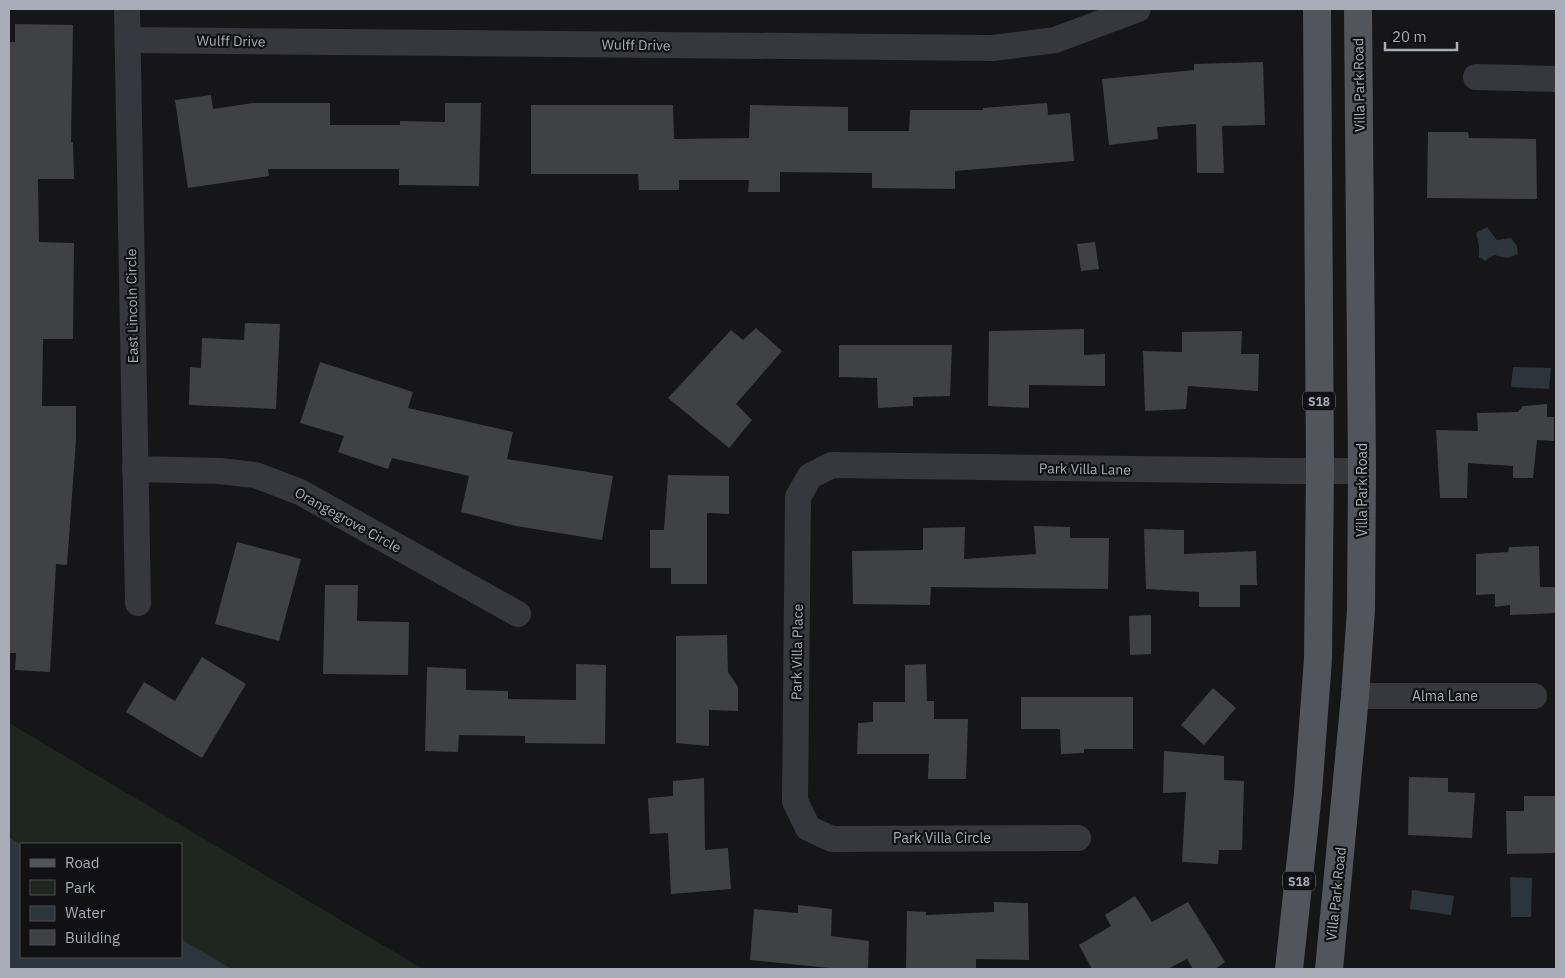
<svg xmlns="http://www.w3.org/2000/svg" width="1565" height="978" font-family="'IBM Plex Sans',sans-serif">
	<style>
		.green { fill: #1e261f }
		.water { fill: #2c353c }
		.building { fill: #404145 }
		.lines { fill: none; stroke-linecap: round; stroke-linejoin: round }
		.minor { stroke: #37383d; stroke-width: 26 }
		.primary { stroke: #53555c; stroke-width: 28 }
		.labels { text-anchor: middle; dominant-baseline: central; stroke-width: 4.5; stroke-linejoin: round; paint-order: stroke }
		.shield { fill: #111113; stroke: #7b7e86; stroke-width: 1 }
		.shield-label { font-size: 12px; font-weight: bold; fill: #a8adb8 }
		.street-label { font-size: 14px; fill: #a8adb8; stroke: #111113 }
	</style>
	<rect width="100%" height="100%" fill="#161618"/>
	<!-- green -->
	<path class="green" d="M 9,723 L 423,969 L 232,969 L 181,939 L 181,844 L 21,845 L 9,837 Z"/>
	<!-- water -->
	<g class="water">
		<path d="M 1487,227 L 1497,240 L 1511,238 L 1517,246 L 1518,254 L 1507,258 L 1494,255 L 1485,261 L 1479,257 L 1479,246 L 1476,233 Z"/>
		<path d="M 1513,367 L 1551,368 L 1549,389 L 1511,387 Z"/>
		<path d="M 9,837 L 21,845 L 21,957 L 181,957 L 181,939 L 232,969 L 9,969 Z"/>
		<path d="M 1510,877 L 1532,878 L 1531,917 L 1511,917 Z"/>
		<path d="M 1412,890 L 1454,896 L 1451,915 L 1410,909 Z"/>
	</g>
	<!-- building -->
	<g class="building">
		<path d="M 15,24 L 73,25 L 71,142 L 73,142 L 74,179 L 38,179 L 39,242 L 74,243 L 73,339 L 43,339 L 42,406 L 76,406 L 76,440 L 67,565 L 56,564 L 50,672 L 15,670 L 16,653 L 9,653 L 9,42 L 15,42 Z"/>
		<path d="M 1263,62 L 1265,125 L 1222,126 L 1224,173 L 1197,173 L 1196,124 L 1157,127 L 1158,139 L 1109,145 L 1102,79 L 1194,70 L 1194,64 Z"/>
		<path d="M 211,95 L 213,109 L 253,103 L 330,103 L 330,125 L 400,125 L 400,121 L 445,122 L 445,103 L 481,103 L 479,186 L 399,185 L 399,169 L 268,169 L 269,176 L 188,188 L 175,100 Z"/>
		<path d="M 1047,103 L 1048,115 L 1070,113 L 1074,161 L 955,171 L 955,189 L 872,188 L 872,173 L 780,172 L 780,192 L 748,192 L 749,180 L 679,180 L 679,190 L 639,190 L 638,174 L 531,174 L 531,105 L 673,105 L 674,139 L 749,138 L 750,105 L 848,107 L 848,131 L 909,131 L 910,110 L 983,110 L 983,108 Z"/>
		<path d="M 1428,132 L 1468,132 L 1469,138 L 1536,139 L 1537,199 L 1427,198 Z"/>
		<path d="M 1095,242 L 1099,269 L 1081,271 L 1077,244 Z"/>
		<path d="M 245,323 L 280,324 L 276,409 L 189,405 L 190,367 L 201,368 L 202,338 L 244,340 Z"/>
		<path d="M 756,328 L 782,351 L 736,404 L 752,420 L 729,448 L 668,398 L 731,330 L 743,340 Z"/>
		<path d="M 1084,329 L 1084,355 L 1105,354 L 1105,386 L 1029,385 L 1029,408 L 988,406 L 989,331 Z"/>
		<path d="M 1242,331 L 1241,354 L 1259,354 L 1258,391 L 1188,386 L 1186,409 L 1145,411 L 1143,351 L 1182,352 L 1182,332 Z"/>
		<path d="M 839,345 L 952,345 L 950,396 L 913,397 L 913,406 L 878,408 L 877,378 L 839,377 Z"/>
		<path d="M 320,362 L 413,392 L 408,408 L 513,432 L 507,459 L 613,476 L 602,540 L 516,526 L 461,512 L 469,476 L 392,458 L 388,469 L 338,452 L 344,436 L 300,423 Z"/>
		<path d="M 1547,404 L 1547,417 L 1554,417 L 1554,441 L 1537,440 L 1533,478 L 1513,478 L 1513,466 L 1468,463 L 1467,498 L 1440,498 L 1436,430 L 1478,431 L 1477,413 L 1518,412 L 1523,406 Z"/>
		<path d="M 668,475 L 729,476 L 729,514 L 707,513 L 707,584 L 671,584 L 671,568 L 650,568 L 650,530 L 664,530 Z"/>
		<path d="M 1034,526 L 1070,527 L 1070,538 L 1109,538 L 1108,589 L 931,587 L 930,605 L 853,604 L 852,551 L 923,550 L 923,528 L 965,527 L 964,559 L 1036,554 Z"/>
		<path d="M 1144,529 L 1184,530 L 1184,554 L 1256,551 L 1257,585 L 1240,585 L 1240,607 L 1199,607 L 1199,592 L 1146,589 Z"/>
		<path d="M 237,542 L 301,559 L 279,641 L 215,624 Z"/>
		<path d="M 1539,546 L 1540,587 L 1556,587 L 1556,613 L 1510,615 L 1510,605 L 1495,607 L 1495,594 L 1476,595 L 1476,554 L 1508,552 L 1509,547 Z"/>
		<path d="M 325,585 L 358,585 L 357,621 L 409,622 L 408,675 L 323,674 Z"/>
		<path d="M 1151,615 L 1151,654 L 1130,655 L 1129,616 Z"/>
		<path d="M 727,635 L 728,672 L 738,687 L 738,711 L 709,710 L 709,746 L 676,743 L 676,636 Z"/>
		<path d="M 202,657 L 246,684 L 202,758 L 126,712 L 144,682 L 175,701 Z"/>
		<path d="M 576,664 L 606,665 L 605,744 L 525,743 L 525,736 L 459,735 L 458,752 L 425,751 L 427,667 L 466,669 L 466,690 L 508,691 L 508,699 L 576,700 Z"/>
		<path d="M 926,664 L 927,701 L 934,701 L 934,719 L 968,719 L 966,779 L 928,779 L 929,754 L 857,754 L 858,723 L 873,722 L 873,702 L 905,702 L 905,665 Z"/>
		<path d="M 1213,688 L 1236,708 L 1204,745 L 1181,725 Z"/>
		<path d="M 1021,697 L 1133,697 L 1133,749 L 1084,749 L 1084,753 L 1061,754 L 1060,729 L 1021,729 Z"/>
		<path d="M 1164,751 L 1224,756 L 1224,780 L 1244,781 L 1242,850 L 1219,850 L 1218,864 L 1182,862 L 1186,792 L 1163,793 Z"/>
		<path d="M 1409,777 L 1448,778 L 1448,792 L 1475,793 L 1472,838 L 1408,835 Z"/>
		<path d="M 704,778 L 705,850 L 728,848 L 731,889 L 671,894 L 668,833 L 650,834 L 648,798 L 673,796 L 673,781 Z"/>
		<path d="M 1524,796 L 1556,796 L 1556,853 L 1507,854 L 1506,811 L 1524,811 Z"/>
		<path d="M 1135,896 L 1152,922 L 1188,902 L 1225,962 L 1215,969 L 1193,969 L 1187,959 L 1168,969 L 1092,969 L 1079,945 L 1111,926 L 1105,915 Z"/>
		<path d="M 994,902 L 1028,903 L 1029,960 L 976,959 L 976,969 L 906,968 L 907,911 L 926,912 L 926,915 L 994,912 Z"/>
		<path d="M 798,905 L 832,909 L 831,936 L 869,941 L 868,969 L 840,969 L 750,960 L 754,909 L 798,913 Z"/>
	</g>
	<g class="lines">
		<!-- minor -->
		<g class="minor">
			<path d="M 127,9 L 138,603"/>
			<path d="M 128,40 L 993,48 L 1055,40 L 1138,9"/>
			<path d="M 1476,77 L 1556,79"/>
			<path d="M 135,469 L 220,471 L 255,475 L 300,492 L 518,614"/>
			<path d="M 1355,696 L 1534,696"/>
			<path d="M 1078,838 L 832,839 L 808,828 L 795,801 L 798,497 L 810,476 L 832,465 L 1287,471 L 1362,471"/>
		</g>
		<!-- primary -->
		<g class="primary">
			<path d="M 1289,969 L 1308,793 L 1318,659 L 1320,470 L 1317,9"/>
			<path d="M 1329,969 L 1355,696 L 1361,610 L 1362,471 L 1358,9"/>
		</g>
	</g>
	<g class="labels">
		<!-- shield labels -->
		<g class="shield">
			<rect x="1303" y="391.5" width="32" height="19" rx="4"/>
			<rect x="1283" y="871.5" width="32" height="19" rx="4"/>
		</g>
		<g class="shield-label">
			<text x="1319" y="401">S18</text>
			<text x="1299" y="881">S18</text>
		</g>
		<!-- street labels -->
		<g class="street-label">
			<text transform="translate(231 41) rotate(1)">Wulff Drive</text>
			<text transform="translate(636 45) rotate(1)">Wulff Drive</text>
			<text transform="translate(1359 85) rotate(-91)">Villa Park Road</text>
			<text transform="translate(132 306) rotate(-91)">East Lincoln Circle</text>
			<text transform="translate(1085 469) rotate(1)">Park Villa Lane</text>
			<text transform="translate(1362 490) rotate(-90)">Villa Park Road</text>
			<text transform="translate(348 520) rotate(29)">Orangegrove Circle</text>
			<text transform="translate(797 652) rotate(-89)">Park Villa Place</text>
			<text x="1445" y="696">Alma Lane</text>
			<text x="942" y="838">Park Villa Circle</text>
			<text transform="translate(1336 894) rotate(-84)">Villa Park Road</text>
		</g>
	</g>
	<!-- border -->
	<rect width="1565" height="978" fill="none" stroke="#a8adb8" stroke-width="20"/>
	<!-- legend -->
	<rect x="20" y="843" width="162" height="115" fill="#111113" stroke="#4d4f55"/>
	<rect x="30" y="859" width="25" height="8" fill="#53555c" stroke="#4d4f55"/>
	<text x="65" y="868" font-size="15" fill="#a8adb8">Road</text>
	<rect x="30" y="880" width="25" height="15" fill="#1e261f" stroke="#4d4f55"/>
	<text x="65" y="893" font-size="15" fill="#a8adb8">Park</text>
	<rect x="30" y="906" width="25" height="15" fill="#2c353c" stroke="#4d4f55"/>
	<text x="65" y="918" font-size="15" fill="#a8adb8">Water</text>
	<rect x="30" y="930" width="25" height="15" fill="#404145" stroke="#4d4f55"/>
	<text x="65" y="943" font-size="15" fill="#a8adb8">Building</text>
	<!-- scale -->
	<path d="M1385 42v8h72v-8" fill="none" stroke="#a8adb8" stroke-width="2.5"/>
	<text x="1392" y="42" font-size="15" fill="#a8adb8" stroke="#111113" stroke-width="4" paint-order="stroke">20 m</text>
</svg>
